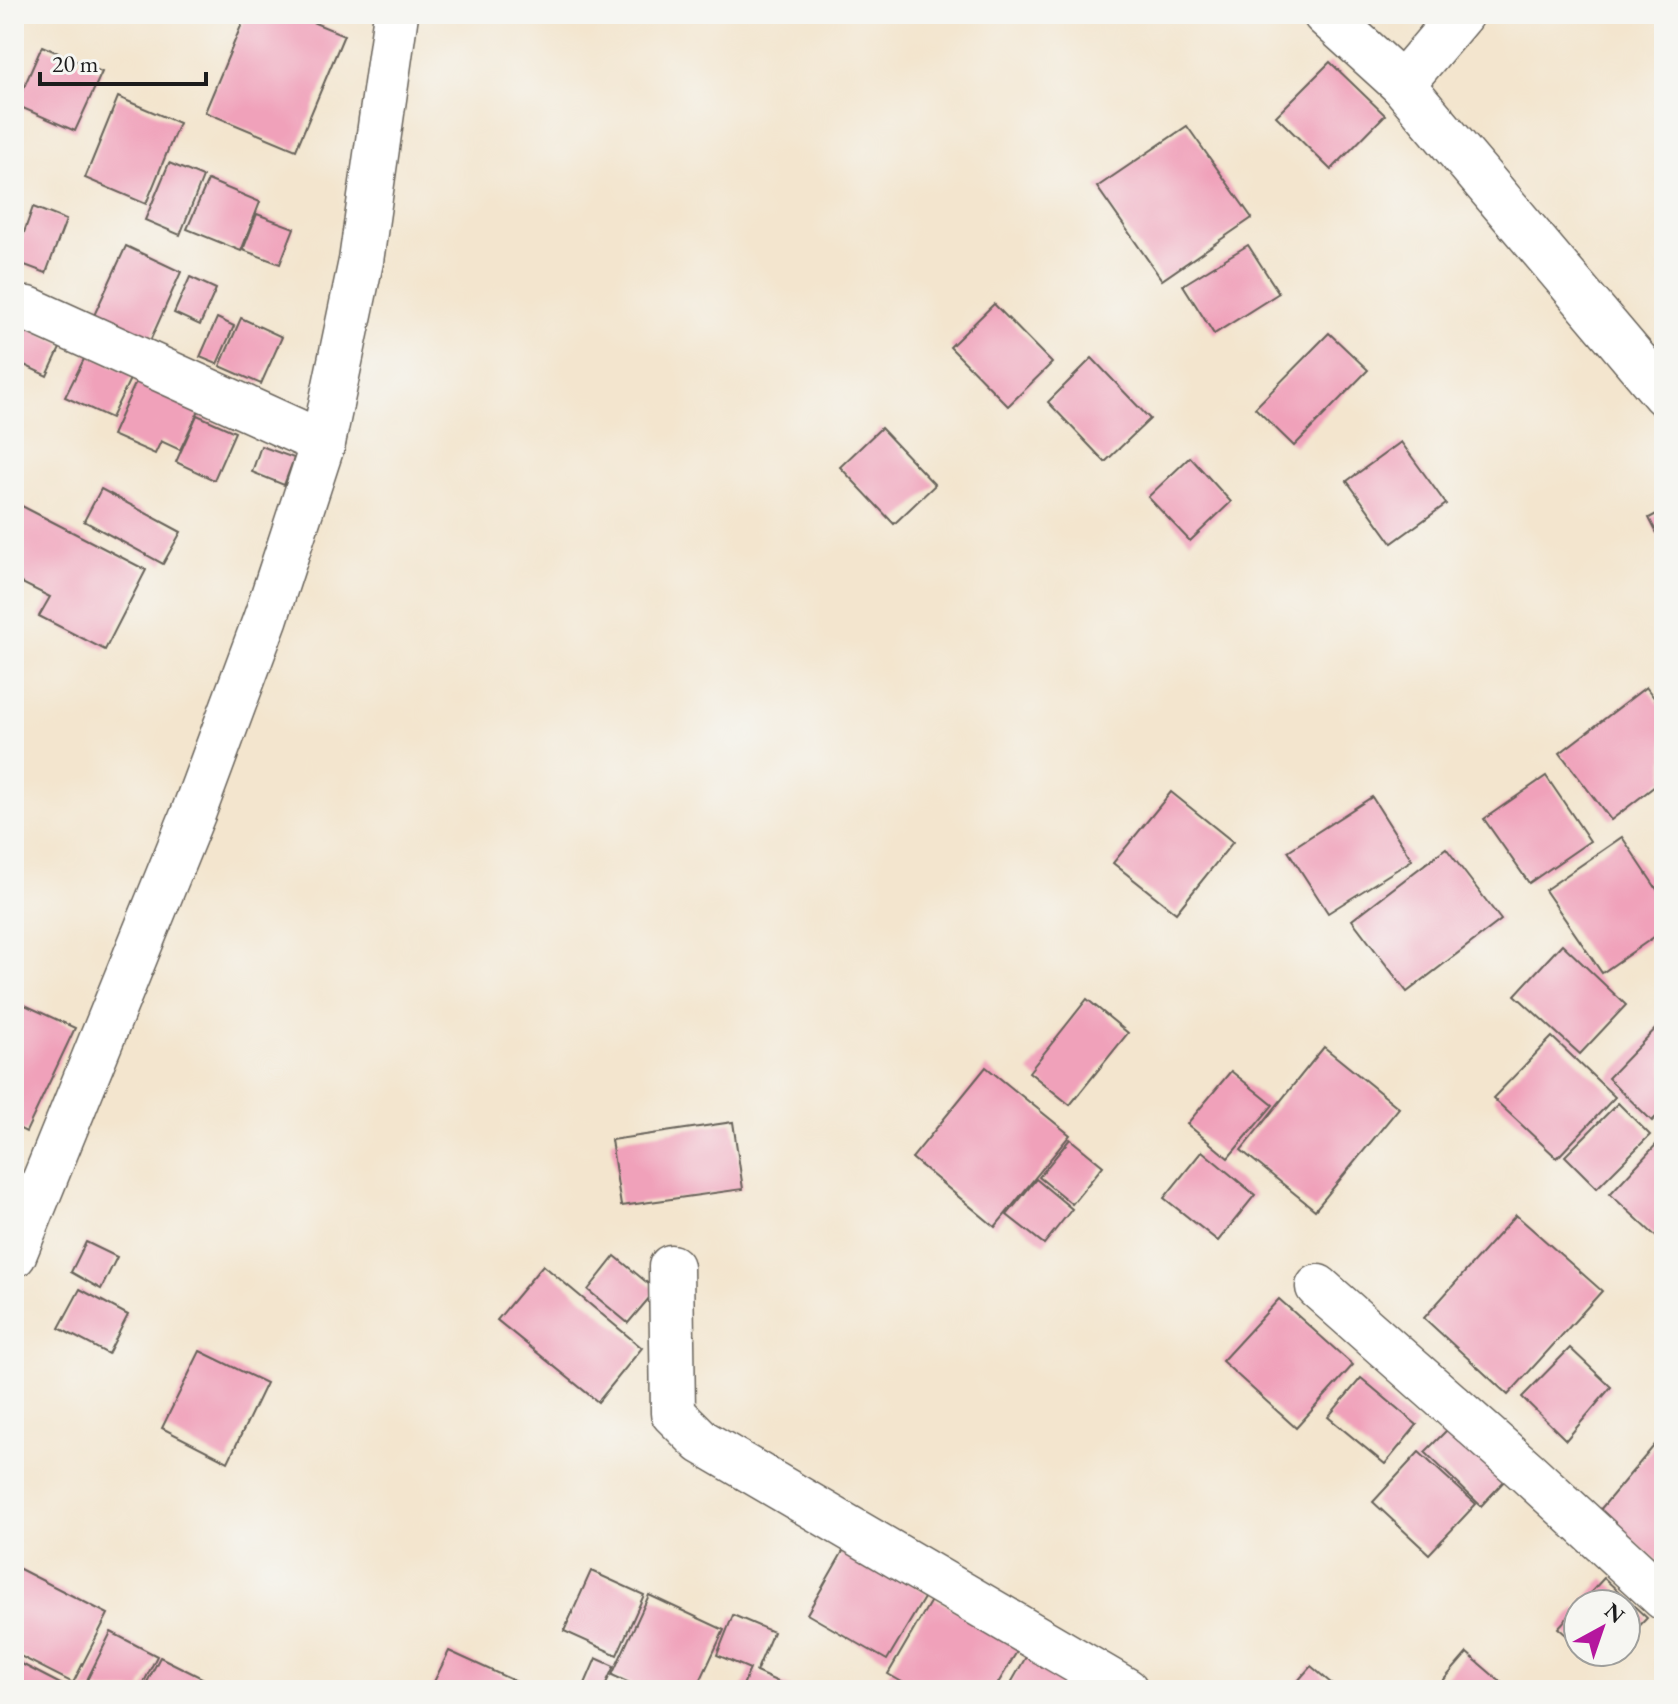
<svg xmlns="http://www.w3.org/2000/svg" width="1678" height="1704" font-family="'EB Garamond',serif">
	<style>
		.building { fill: #f0a1ba }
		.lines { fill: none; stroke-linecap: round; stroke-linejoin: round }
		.street-casing { stroke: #67625a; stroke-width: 47 }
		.street { stroke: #fff; stroke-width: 44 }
	</style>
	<rect width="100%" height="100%" fill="#f6f6f2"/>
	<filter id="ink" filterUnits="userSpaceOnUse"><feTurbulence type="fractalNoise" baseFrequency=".0125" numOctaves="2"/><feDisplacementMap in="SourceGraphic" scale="16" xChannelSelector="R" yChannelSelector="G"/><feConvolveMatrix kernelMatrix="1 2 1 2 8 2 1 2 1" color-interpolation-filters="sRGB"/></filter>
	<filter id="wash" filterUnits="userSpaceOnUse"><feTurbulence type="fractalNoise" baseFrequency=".006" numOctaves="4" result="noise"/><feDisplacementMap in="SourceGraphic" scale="32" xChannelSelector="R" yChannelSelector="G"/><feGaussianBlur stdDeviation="1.8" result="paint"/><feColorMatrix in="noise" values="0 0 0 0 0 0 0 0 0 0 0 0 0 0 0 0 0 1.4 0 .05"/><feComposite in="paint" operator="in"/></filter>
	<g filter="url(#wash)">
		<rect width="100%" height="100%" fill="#f3e5ce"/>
		<g id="blocks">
			<!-- building -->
			<g class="building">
				<path d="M 246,14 L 293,14 L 344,35 L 296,150 L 205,112 Z"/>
				<path d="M 42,46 L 102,72 L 75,131 L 16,105 Z"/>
				<path d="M 1330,62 L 1385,115 L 1331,170 L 1276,116 Z"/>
				<path d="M 118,97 L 179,123 L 146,204 L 85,178 Z"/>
				<path d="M 1187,126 L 1252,218 L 1162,280 L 1097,187 Z"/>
				<path d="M 169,163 L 203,177 L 180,235 L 145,220 Z"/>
				<path d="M 208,180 L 260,202 L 241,251 L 187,229 Z"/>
				<path d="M 33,207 L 66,220 L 46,273 L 14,261 Z"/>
				<path d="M 257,214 L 294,228 L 280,264 L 243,250 Z"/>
				<path d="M 1248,245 L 1279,293 L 1214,334 L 1183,285 Z"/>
				<path d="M 126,246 L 181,272 L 146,350 L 90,324 Z"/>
				<path d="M 190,277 L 216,289 L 200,325 L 174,313 Z"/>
				<path d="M 994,304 L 1052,363 L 1008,406 L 950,347 Z"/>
				<path d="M 217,318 L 234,326 L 217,364 L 200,357 Z"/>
				<path d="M 241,318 L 282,337 L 261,384 L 220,366 Z"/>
				<path d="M 14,320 L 62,344 L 47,376 L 14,360 Z"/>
				<path d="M 1329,333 L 1368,370 L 1294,446 L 1255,408 Z"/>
				<path d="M 87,353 L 132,375 L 111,418 L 65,397 Z"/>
				<path d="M 1092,358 L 1150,419 L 1105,462 L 1048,402 Z"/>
				<path d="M 138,377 L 201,406 L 180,450 L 161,441 L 155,454 L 112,435 Z"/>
				<path d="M 197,415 L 235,432 L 214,480 L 176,462 Z"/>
				<path d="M 881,428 L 935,485 L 894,524 L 840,467 Z"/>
				<path d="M 1401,442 L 1446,504 L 1392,543 L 1347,481 Z"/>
				<path d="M 261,446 L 294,458 L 284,485 L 252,472 Z"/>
				<path d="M 1190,457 L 1231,502 L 1190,541 L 1148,497 Z"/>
				<path d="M 101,489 L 181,532 L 163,564 L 84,521 Z"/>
				<path d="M 18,504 L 146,570 L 105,650 L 39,616 L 50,597 L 14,579 L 14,512 Z"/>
				<path d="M 1664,510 L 1664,547 L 1649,518 Z"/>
				<path d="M 1646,687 L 1664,711 L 1664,779 L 1611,820 L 1560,753 Z"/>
				<path d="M 1546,776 L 1590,841 L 1529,883 L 1484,819 Z"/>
				<path d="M 1171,792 L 1233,842 L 1176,913 L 1113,863 Z"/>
				<path d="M 1372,797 L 1412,860 L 1328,913 L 1288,851 Z"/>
				<path d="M 1622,837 L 1664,900 L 1664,930 L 1602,973 L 1545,890 Z"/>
				<path d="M 1446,848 L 1501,920 L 1407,992 L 1352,920 Z"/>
				<path d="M 1562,944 L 1626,1005 L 1580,1054 L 1515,995 Z"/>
				<path d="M 1087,999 L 1128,1033 L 1070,1105 L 1029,1072 Z"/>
				<path d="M 14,1000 L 75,1028 L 26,1132 L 14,1126 Z"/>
				<path d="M 1664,1020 L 1664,1109 L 1652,1121 L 1608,1078 Z"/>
				<path d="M 1552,1037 L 1615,1097 L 1557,1158 L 1493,1098 Z"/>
				<path d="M 1324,1047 L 1399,1108 L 1315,1210 L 1241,1150 Z"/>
				<path d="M 986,1067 L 1070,1135 L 995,1227 L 912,1158 Z"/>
				<path d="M 1231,1071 L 1273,1105 L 1228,1158 L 1187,1124 Z"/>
				<path d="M 1618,1103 L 1650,1135 L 1597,1188 L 1565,1156 Z"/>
				<path d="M 733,1122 L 743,1189 L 621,1206 L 611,1140 Z"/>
				<path d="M 1664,1136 L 1664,1244 L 1610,1194 Z"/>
				<path d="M 1070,1139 L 1103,1166 L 1072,1204 L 1039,1177 Z"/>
				<path d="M 1202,1151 L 1255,1195 L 1218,1241 L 1164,1198 Z"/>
				<path d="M 1036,1179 L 1072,1209 L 1044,1244 L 1007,1215 Z"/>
				<path d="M 1516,1215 L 1602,1291 L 1508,1395 L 1424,1318 Z"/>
				<path d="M 86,1242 L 117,1257 L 101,1289 L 71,1272 Z"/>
				<path d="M 615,1256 L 656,1290 L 628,1323 L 588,1290 Z"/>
				<path d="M 543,1265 L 642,1348 L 598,1402 L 497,1320 Z"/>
				<path d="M 80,1289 L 128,1315 L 108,1354 L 59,1328 Z"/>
				<path d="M 1279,1299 L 1353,1365 L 1296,1428 L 1222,1361 Z"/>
				<path d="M 1570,1348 L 1611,1387 L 1566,1440 L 1522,1397 Z"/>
				<path d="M 200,1351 L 266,1383 L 228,1462 L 162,1428 Z"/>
				<path d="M 1361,1378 L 1417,1425 L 1385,1464 L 1328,1417 Z"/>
				<path d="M 1451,1426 L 1507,1478 L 1481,1506 L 1425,1452 Z"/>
				<path d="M 1664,1434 L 1664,1567 L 1599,1511 Z"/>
				<path d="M 1419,1452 L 1476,1504 L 1429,1554 L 1373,1502 Z"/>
				<path d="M 846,1546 L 927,1593 L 887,1660 L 807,1614 Z"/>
				<path d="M 14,1566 L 108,1614 L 73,1683 L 14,1653 Z"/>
				<path d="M 591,1571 L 644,1595 L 617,1655 L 564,1631 Z"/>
				<path d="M 1604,1578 L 1647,1618 L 1626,1640 L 1626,1604 L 1580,1604 Z"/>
				<path d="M 649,1595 L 724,1630 L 696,1690 L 645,1690 L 612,1675 Z"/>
				<path d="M 933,1597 L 1019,1648 L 994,1690 L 916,1690 L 888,1674 Z"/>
				<path d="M 1578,1606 L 1578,1645 L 1558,1628 Z"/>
				<path d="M 733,1615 L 773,1632 L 756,1672 L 796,1690 L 741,1690 L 750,1669 L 717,1655 Z"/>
				<path d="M 111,1632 L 157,1656 L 140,1690 L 82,1690 Z"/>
				<path d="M 449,1651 L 534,1690 L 430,1690 Z"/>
				<path d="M 1585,1652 L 1615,1652 L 1602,1667 Z"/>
				<path d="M 1467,1653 L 1510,1690 L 1435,1690 Z"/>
				<path d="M 1027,1655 L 1087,1690 L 1007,1690 Z"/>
				<path d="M 160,1657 L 206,1680 L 201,1690 L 143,1690 Z"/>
				<path d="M 596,1658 L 614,1666 L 603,1690 L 593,1690 L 584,1686 Z"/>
				<path d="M 14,1660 L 72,1690 L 14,1690 Z"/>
				<path d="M 1311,1666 L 1339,1690 L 1290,1690 Z"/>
			</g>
		</g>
	</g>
	<g filter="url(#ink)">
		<use href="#blocks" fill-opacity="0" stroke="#67625a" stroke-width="2"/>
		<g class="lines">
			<defs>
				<g id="street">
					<path d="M 1325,14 L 1402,84 L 1664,394"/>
					<path d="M 1402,84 L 1461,14"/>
					<path d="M 28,309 L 323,443"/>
					<path d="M 14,1255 L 193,814 L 266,617 L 323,443 L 361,261 L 396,14"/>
					<path d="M 671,1267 L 673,1413 L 702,1442 L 1126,1690"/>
					<path d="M 1318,1287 L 1526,1471 L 1664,1598"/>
				</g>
			</defs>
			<!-- street casing -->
			<use href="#street" class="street-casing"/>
			<!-- street -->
			<use href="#street" class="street"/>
		</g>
	</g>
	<!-- margin -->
	<rect width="1678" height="1704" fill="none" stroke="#f6f6f2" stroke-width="48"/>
	<!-- north arrow -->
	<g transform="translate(1602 1628) rotate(40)"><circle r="38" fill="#f6f6f2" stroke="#9f9f9c" stroke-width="2"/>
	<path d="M0-6L14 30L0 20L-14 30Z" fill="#b5179e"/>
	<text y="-12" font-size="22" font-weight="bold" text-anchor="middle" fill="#1c1c1c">N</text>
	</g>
	<!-- scale -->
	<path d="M40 72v12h166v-12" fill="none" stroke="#1c1c1c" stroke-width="4"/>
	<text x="52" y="72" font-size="24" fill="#1c1c1c" stroke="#f6f6f2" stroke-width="6" paint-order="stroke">20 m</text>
</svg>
